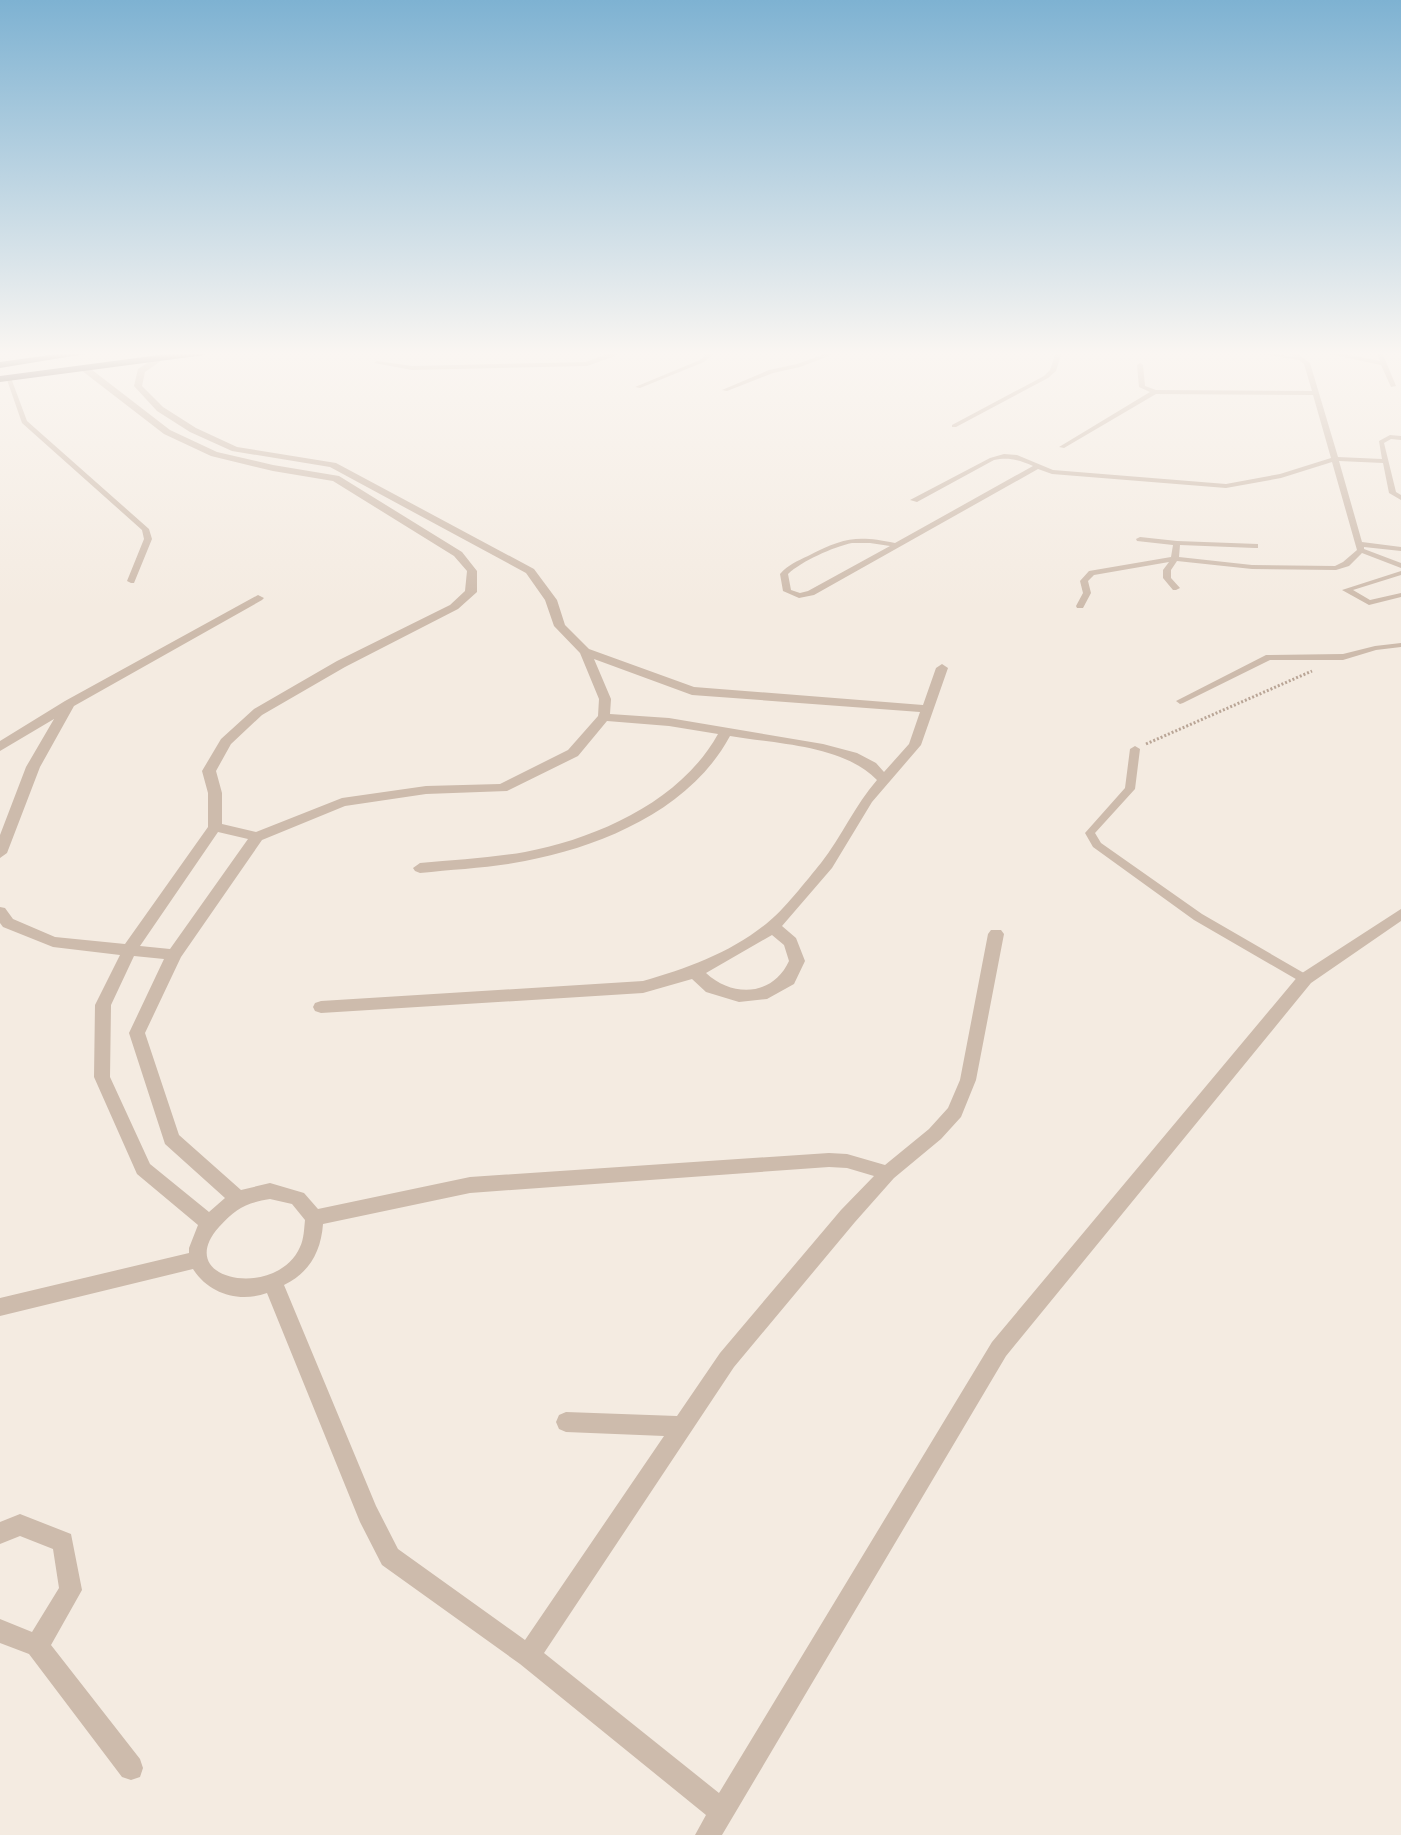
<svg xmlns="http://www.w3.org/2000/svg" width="1401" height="1835" font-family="Ubuntu,sans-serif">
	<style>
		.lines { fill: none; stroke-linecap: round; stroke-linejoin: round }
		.path { stroke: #b9a596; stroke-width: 3; stroke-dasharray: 2 2; stroke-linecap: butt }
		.service { fill: #cdbbac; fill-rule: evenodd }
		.minor { fill: #cdbbac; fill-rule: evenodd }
		.trunk { fill: #6c584f; fill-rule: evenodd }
	</style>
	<rect width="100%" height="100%" fill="#f4ebe1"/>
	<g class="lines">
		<!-- path -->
		<path class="path" d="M 1146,744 L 1312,671"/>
		<!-- service -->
		<g class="service">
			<path d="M 612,352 L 618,352 L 615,356 L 587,366 L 412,370 L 374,363 L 377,361 L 412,366 L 586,362 Z"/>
			<path d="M 709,352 L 716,352 L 704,362 L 640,388 L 635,387 L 700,360 Z"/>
			<path d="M 830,352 L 839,352 L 800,367 L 773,373 L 727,391 L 722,390 L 769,370 L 797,364 Z"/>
			<path d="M 1056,352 L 1062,352 L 1056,371 L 1048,378 L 956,427 L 952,427 L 952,425 L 1044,376 L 1050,370 Z"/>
			<path d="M 1251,352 L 1267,352 L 1294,357 L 1288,352 L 1295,352 L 1310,363 L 1338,457 L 1382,459 L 1379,441 L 1390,435 L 1401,436 L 1401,440 L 1391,439 L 1384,443 L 1396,492 L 1401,495 L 1401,500 L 1389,493 L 1383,463 L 1339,461 L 1362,542 L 1401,547 L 1401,551 L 1364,547 L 1364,549 L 1401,563 L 1401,568 L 1362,553 L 1349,566 L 1336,570 L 1252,569 L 1177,561 L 1171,570 L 1171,578 L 1180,588 L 1176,590 L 1173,590 L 1163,578 L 1163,570 L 1169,562 L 1094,575 L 1088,581 L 1091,593 L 1083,608 L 1077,608 L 1076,606 L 1083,593 L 1080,581 L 1089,571 L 1171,557 L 1173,545 L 1137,541 L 1136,539 L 1140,537 L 1177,541 L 1258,544 L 1258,548 L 1255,548 L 1180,545 L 1179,557 L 1252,565 L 1335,566 L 1343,562 L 1357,550 L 1332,462 L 1281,478 L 1226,488 L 1052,474 L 1038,469 L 814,595 L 799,598 L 783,591 L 780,574 C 788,565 797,561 808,556 C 843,538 856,535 895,543 L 1033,466 C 1019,460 1009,457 994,460 L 917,502 L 910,500 L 990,458 L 1004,454 L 1017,455 L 1053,470 L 1226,484 L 1280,474 L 1331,458 L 1313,395 L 1156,394 L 1064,448 L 1059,447 L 1150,392 L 1139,387 L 1137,365 L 1140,363 L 1143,365 L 1145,386 L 1156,390 L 1312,391 L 1304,364 L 1299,360 ZM 852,543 L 870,543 L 890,546 L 808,591 L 800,593 L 791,590 L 788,574 C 802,561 833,547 852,543 Z"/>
			<path d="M 1320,352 L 1334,352 L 1380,361 L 1376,352 L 1382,352 L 1396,386 L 1391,387 L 1381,365 Z"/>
			<path d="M 6,377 L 11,378 L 27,421 L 149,529 L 152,539 L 134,583 L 131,583 L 127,581 L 144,539 L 142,530 L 22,423 Z"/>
			<path d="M 1401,571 L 1401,575 L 1353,590 L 1370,600 L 1401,593 L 1401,597 L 1369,605 L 1342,590 Z"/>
			<path d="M 1401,643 L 1401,647 L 1376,650 L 1343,660 L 1270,660 L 1183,703 L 1180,704 L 1176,701 L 1266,655 L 1343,654 L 1375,646 Z"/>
			<path d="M 1135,746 L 1140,749 L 1135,789 L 1095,833 L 1101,843 L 1202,914 L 1309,976 L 1311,979 L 1309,982 L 1301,982 L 1194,920 L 1093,847 L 1085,833 L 1125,788 L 1130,749 Z"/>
		</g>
		<!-- minor -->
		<g class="minor">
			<path d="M 158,356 L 165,358 L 145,372 L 142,386 L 163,407 L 196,428 L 237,447 L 336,463 L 534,569 L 557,600 L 565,625 L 589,649 L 694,687 L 923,705 L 936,668 L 942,664 L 948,668 L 921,745 L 872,802 L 832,868 L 782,926 L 796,938 L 805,961 L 794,984 L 767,999 L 739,1002 L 706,992 L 692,979 L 643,993 L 321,1013 L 315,1011 L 313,1007 L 315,1003 L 321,1001 L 643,981 C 686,969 730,953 766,924 C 783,911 807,880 821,863 C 842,836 855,805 877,780 C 843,745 776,744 730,736 C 691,809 603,846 525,861 C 490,868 455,869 420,873 L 415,871 L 413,868 L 420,863 C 455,860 490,858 525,852 C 598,838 681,801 718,734 L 669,726 L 607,721 L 578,756 L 507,791 L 426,794 L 345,806 L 262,840 L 181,957 L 145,1033 L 179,1135 L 241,1190 L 270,1183 L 304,1193 L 318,1209 L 470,1177 L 829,1153 L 847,1154 L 885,1165 L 929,1129 L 948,1108 L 960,1080 L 988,934 L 991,930 L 1001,930 L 1004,934 L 976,1080 L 961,1117 L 941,1139 L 894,1178 L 855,1222 L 734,1367 L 544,1653 L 719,1793 L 992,1342 L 1299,975 L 1401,909 L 1401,921 L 1311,983 L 1006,1356 L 722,1835 L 695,1835 L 706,1815 L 520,1664 L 382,1565 L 360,1522 L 267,1293 C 239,1303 209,1294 193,1269 L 0,1316 L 0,1298 L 189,1253 L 189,1248 L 198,1225 L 137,1174 L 94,1077 L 95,1005 L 120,955 L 53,947 L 3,927 L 0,923 L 0,907 L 5,908 L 13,919 L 55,937 L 125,944 L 208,827 L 208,793 L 202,771 L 221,739 L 254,709 L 337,661 L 450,605 L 465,591 L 467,571 L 454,556 L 333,481 L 273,471 L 211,456 L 164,434 L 81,370 L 81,366 L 87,366 L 170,430 L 217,452 L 273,465 L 339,476 L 462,552 L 477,571 L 477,592 L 458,609 L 345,667 L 262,715 L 231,744 L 216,771 L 222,793 L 222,824 L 256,832 L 342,798 L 426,786 L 500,784 L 568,750 L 598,716 L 599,699 L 580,653 L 554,626 L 545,600 L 526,573 L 330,467 L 232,451 L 190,432 L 157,411 L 134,386 L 138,369 ZM 594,659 L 692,695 L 920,712 L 909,744 L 884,772 L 876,763 L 857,753 L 823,744 L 669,718 L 610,714 L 611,699 ZM 218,832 L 248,839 L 170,949 L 140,946 ZM 772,935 L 784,945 L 789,961 C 773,996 733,998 706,973 ZM 134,956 L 164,959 L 129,1033 L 165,1144 L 225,1198 L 209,1212 L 150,1164 L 110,1077 L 111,1005 ZM 829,1167 L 847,1168 L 874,1176 L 841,1210 L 720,1353 L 677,1416 L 566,1412 L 559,1415 L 556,1422 L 559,1429 L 566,1432 L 664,1436 L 525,1640 L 398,1549 L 376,1506 L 284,1285 C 309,1273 321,1252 323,1224 L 470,1193 ZM 270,1199 L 292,1204 L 305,1220 C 304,1229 304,1239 300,1247 C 277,1300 171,1281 219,1227 C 236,1208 246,1203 270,1199 Z"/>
			<path d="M 258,595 L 264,598 L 262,600 L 74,706 L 40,767 L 7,853 L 0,858 L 0,835 L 26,767 L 54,719 L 0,751 L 0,741 L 65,701 Z"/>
			<path d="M 20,1514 L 71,1534 L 82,1590 L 51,1645 L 140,1759 L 143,1768 L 140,1777 L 131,1780 L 122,1777 L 29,1654 L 0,1643 L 0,1619 L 32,1632 L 59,1588 L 53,1549 L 20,1536 L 0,1544 L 0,1522 Z"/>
		</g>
		<!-- trunk -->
		<g class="trunk">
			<path d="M 71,352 L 97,352 L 0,368 L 0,362 Z"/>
			<path d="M 182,352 L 209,352 L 205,355 L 0,382 L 0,376 Z"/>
		</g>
	</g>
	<!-- sky -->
	<linearGradient id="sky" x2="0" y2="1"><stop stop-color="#7eb2d2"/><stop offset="0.58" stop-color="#faf6f2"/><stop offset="1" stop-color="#faf6f2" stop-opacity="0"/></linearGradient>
	<rect width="1401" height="609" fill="url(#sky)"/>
</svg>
